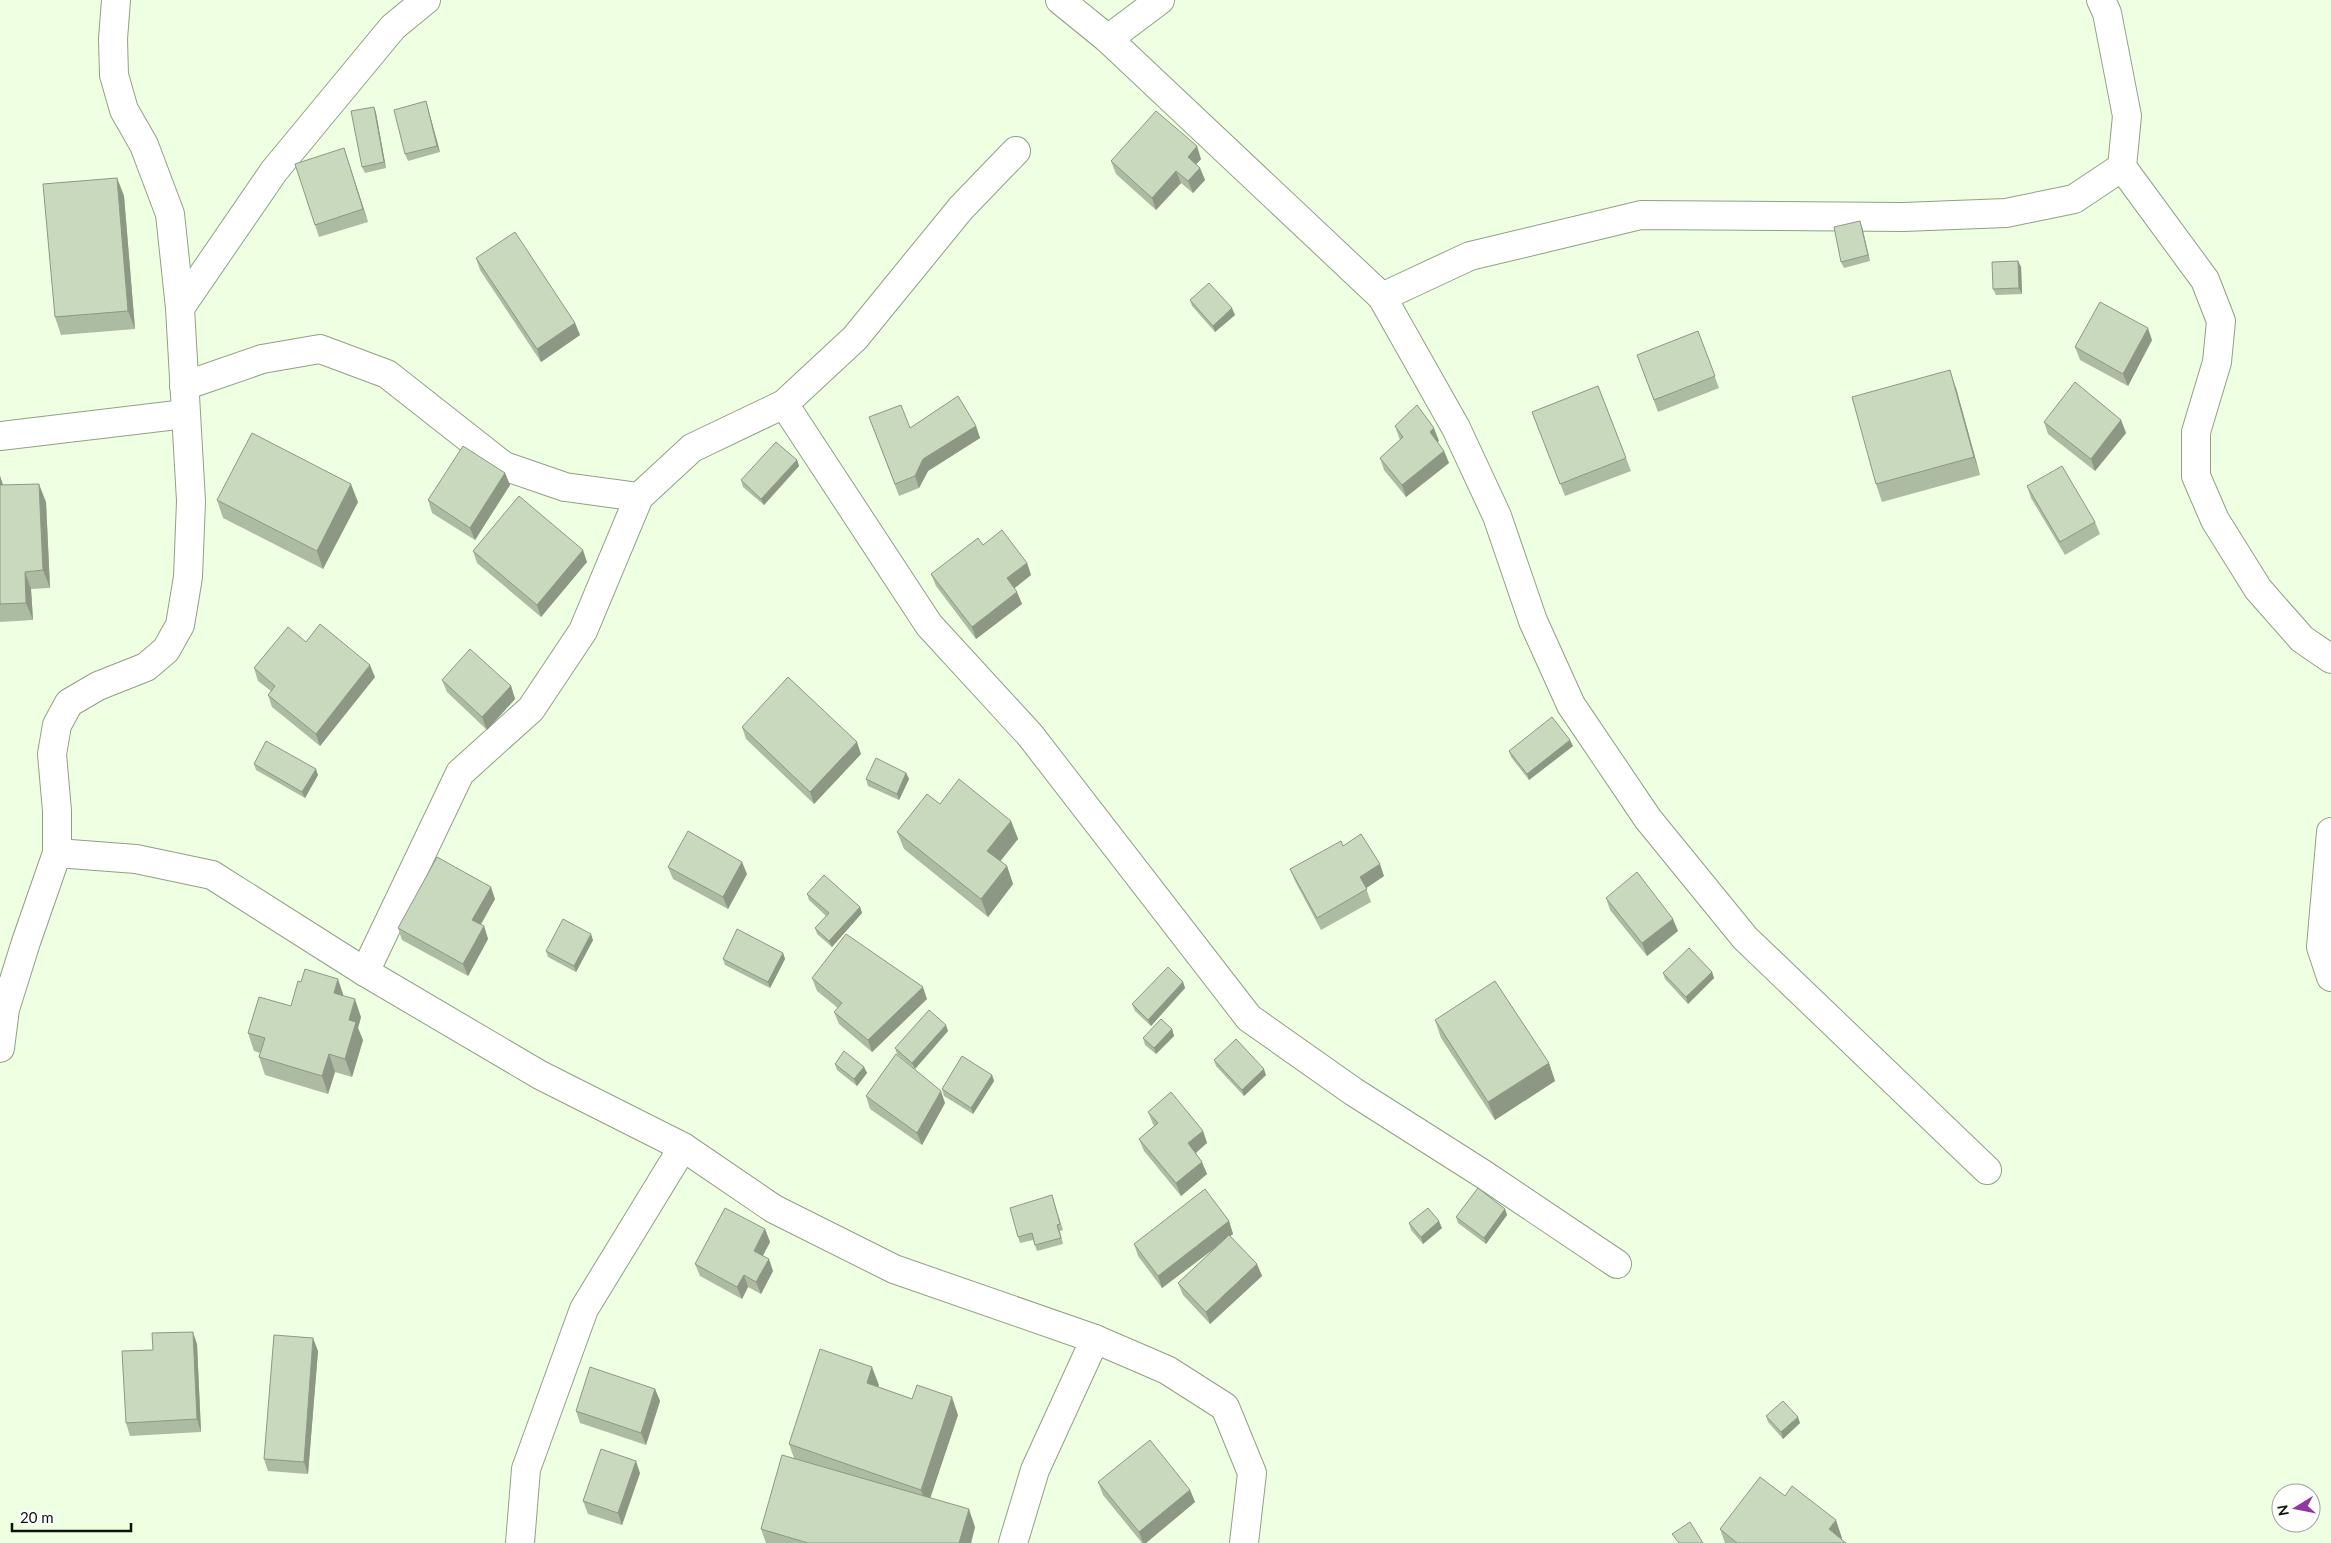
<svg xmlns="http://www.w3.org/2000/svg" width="2331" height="1543" font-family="Lato,sans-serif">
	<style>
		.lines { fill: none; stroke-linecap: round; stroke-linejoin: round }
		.street-casing { stroke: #91a085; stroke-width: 30 }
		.street { stroke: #fff; stroke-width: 28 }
		.wall { fill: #adbba3 }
		.shaded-wall { fill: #8d9884 }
		.building { fill: #c9d9bd; stroke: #8d9884 }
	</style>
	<rect width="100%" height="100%" fill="#eeffe2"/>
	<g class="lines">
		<defs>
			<g id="street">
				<path d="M 1060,0 L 1108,39 L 1382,297 L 1456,428 L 1497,516 L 1533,621 L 1571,705 L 1648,819 L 1745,938 L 1987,1170"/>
				<path d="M 1108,39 L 1160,0"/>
				<path d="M 2122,167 L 2205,280 L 2221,321 L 2217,362 L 2196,432 L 2196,476 L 2215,520 L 2258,589 L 2302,639 L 2331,659"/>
				<path d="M 1382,297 L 1470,256 L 1641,215 L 1903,217 L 2006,213 L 2074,199 L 2122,167 L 2127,116 L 2107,13 L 2101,0"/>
				<path d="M 180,308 L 274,171 L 393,27 L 426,0"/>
				<path d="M 184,386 L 262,359 L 320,349 L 387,374 L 504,466 L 565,487 L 639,497"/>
				<path d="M 784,404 L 929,625 L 1030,735 L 1249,1018 L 1354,1092 L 1483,1174 L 1617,1264"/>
				<path d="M 0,436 L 185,414"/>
				<path d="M 2331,832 L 2321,947 L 2331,977"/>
				<path d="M 57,853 L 136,859 L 212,875 L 365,972 L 540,1075 L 683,1147 L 774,1209 L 894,1269 L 1095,1339 L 1167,1370 L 1225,1407 L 1252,1473 L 1244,1543"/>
				<path d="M 365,972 L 460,773 L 531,709 L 583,631 L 639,497 L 692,448 L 784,404 L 855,338 L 961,208 L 1016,151"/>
				<path d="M 0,1048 L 5,1009 L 26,942 L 57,853 L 57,811 L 52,754 L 57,725 L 69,703 L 98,686 L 146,667 L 166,650 L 180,625 L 188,577 L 191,501 L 180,308 L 170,214 L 144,145 L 124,110 L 114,75 L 113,39 L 116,0"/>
				<path d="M 520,1543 L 526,1469 L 584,1309 L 683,1147"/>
				<path d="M 1013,1543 L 1035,1470 L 1095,1339"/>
			</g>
		</defs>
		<!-- street casing -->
		<use href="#street" class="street-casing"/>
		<!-- street -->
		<use href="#street" class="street"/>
	</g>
	<!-- wall -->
	<g class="wall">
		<path d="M 426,101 L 440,152 L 408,161 L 405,154 Z"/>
		<path d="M 374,107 L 376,113 L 386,168 L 365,173 L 362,167 Z"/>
		<path d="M 344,148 L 368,222 L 319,237 L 315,225 Z"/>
		<path d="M 1201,159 L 1196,164 L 1200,168 L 1205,180 L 1193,193 L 1181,183 L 1156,210 L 1116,174 L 1111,161 Z"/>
		<path d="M 117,178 L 124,196 L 135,329 L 61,335 L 55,317 Z"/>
		<path d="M 1862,227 L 1870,261 L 1844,268 L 1841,262 Z"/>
		<path d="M 476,258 L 575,323 L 580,335 L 541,362 L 480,270 Z"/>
		<path d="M 2018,261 L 2021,267 L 2022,294 L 1996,295 L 1993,289 Z"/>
		<path d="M 1190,300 L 1235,315 L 1215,332 L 1192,306 Z"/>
		<path d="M 1698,331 L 1719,388 L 1658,412 L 1637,355 Z"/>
		<path d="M 2152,340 L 2128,386 L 2080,360 L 2075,347 Z"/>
		<path d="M 1598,386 L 1631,471 L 1565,496 L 1532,412 Z"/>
		<path d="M 1956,388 L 1980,475 L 1882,502 L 1876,484 Z"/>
		<path d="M 869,417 L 910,428 L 976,426 L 980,438 L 928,471 L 919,488 L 899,496 Z"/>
		<path d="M 2121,420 L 2126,433 L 2095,471 L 2048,434 L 2044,422 Z"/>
		<path d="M 1395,426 L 1439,441 L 1437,442 L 1444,451 L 1449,463 L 1406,497 L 1384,470 L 1380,458 L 1400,440 Z"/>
		<path d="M 797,460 L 799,466 L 764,505 L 743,487 L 741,480 Z"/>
		<path d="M 505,473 L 510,485 L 475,540 L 432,513 L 428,500 Z"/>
		<path d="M 0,476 L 3,485 L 46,502 L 50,588 L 31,589 L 33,620 L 0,622 Z"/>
		<path d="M 2027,486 L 2095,522 L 2100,534 L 2065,555 L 2031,498 Z"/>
		<path d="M 217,500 L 358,502 L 323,569 L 223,518 Z"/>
		<path d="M 983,545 L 1027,563 L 1031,575 L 1014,588 L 1017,592 L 1022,604 L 976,639 L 936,586 L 931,574 Z"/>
		<path d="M 473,551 L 587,562 L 541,617 L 477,563 Z"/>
		<path d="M 306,642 L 375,677 L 320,746 L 272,707 L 268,695 L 271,691 L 258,681 L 254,668 Z"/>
		<path d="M 442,680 L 511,686 L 515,699 L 487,730 L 447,692 Z"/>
		<path d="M 742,727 L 861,754 L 814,804 L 746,739 Z"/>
		<path d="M 1573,746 L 1529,780 L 1511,757 L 1509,751 Z"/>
		<path d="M 254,764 L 318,775 L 305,798 L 256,770 Z"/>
		<path d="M 906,773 L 909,779 L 899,800 L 868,786 L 866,779 Z"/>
		<path d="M 940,804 L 1011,821 L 1018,839 L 1000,861 L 1007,866 L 1013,884 L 988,917 L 904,849 L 897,832 Z"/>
		<path d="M 1343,846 L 1384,876 L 1366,888 L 1371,902 L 1321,930 L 1295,881 L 1290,869 Z"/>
		<path d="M 668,867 L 747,874 L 728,909 L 673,879 Z"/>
		<path d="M 807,894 L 860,907 L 862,913 L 832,947 L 817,934 L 815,928 L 826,916 L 809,900 Z"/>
		<path d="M 1606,898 L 1678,931 L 1647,956 L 1610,910 Z"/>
		<path d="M 495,899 L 481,925 L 484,926 L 488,939 L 468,976 L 402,940 L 398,928 Z"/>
		<path d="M 593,940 L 576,972 L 548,957 L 546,951 Z"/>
		<path d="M 783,953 L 785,959 L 770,988 L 725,965 L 723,959 Z"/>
		<path d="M 1712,972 L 1714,978 L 1688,1004 L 1665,979 L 1663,973 Z"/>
		<path d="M 812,978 L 927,999 L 872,1052 L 839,1024 L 834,1012 L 838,1008 L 817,991 Z"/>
		<path d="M 1183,982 L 1185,988 L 1151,1026 L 1135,1011 L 1132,1004 Z"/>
		<path d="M 344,996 L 361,1017 L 358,1028 L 363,1040 L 352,1077 L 335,1072 L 328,1094 L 265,1075 L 259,1057 L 260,1053 L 254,1051 L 248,1033 L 291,1006 Z"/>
		<path d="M 1435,1020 L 1549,1063 L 1555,1081 L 1495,1120 L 1441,1038 Z"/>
		<path d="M 1172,1029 L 1174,1036 L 1156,1054 L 1145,1045 L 1143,1038 Z"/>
		<path d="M 948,1031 L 915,1069 L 897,1054 L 895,1048 Z"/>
		<path d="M 1214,1060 L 1266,1075 L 1244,1096 L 1216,1066 Z"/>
		<path d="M 835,1064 L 864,1067 L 867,1073 L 857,1086 L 837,1070 Z"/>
		<path d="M 992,1075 L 994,1081 L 973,1114 L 944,1096 L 942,1089 Z"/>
		<path d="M 866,1096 L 945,1103 L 922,1145 L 870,1109 Z"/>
		<path d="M 1148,1112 L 1203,1131 L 1207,1143 L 1196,1153 L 1207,1174 L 1181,1196 L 1144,1151 L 1139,1139 L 1154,1126 L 1153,1124 Z"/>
		<path d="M 1052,1195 L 1063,1230 L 1060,1231 L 1063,1244 L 1037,1251 L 1033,1240 L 1020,1243 L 1018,1237 Z"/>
		<path d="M 1505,1209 L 1507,1215 L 1486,1244 L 1458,1223 L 1456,1217 Z"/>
		<path d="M 1229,1221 L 1233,1234 L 1230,1236 L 1257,1264 L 1262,1276 L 1210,1324 L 1183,1295 L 1178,1283 L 1218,1246 L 1162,1288 L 1138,1256 L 1134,1244 Z"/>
		<path d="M 1409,1223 L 1442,1228 L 1423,1244 L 1411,1230 Z"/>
		<path d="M 765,1229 L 770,1242 L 763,1255 L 773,1271 L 761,1294 L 748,1287 L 742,1299 L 700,1276 L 695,1264 Z"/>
		<path d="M 197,1344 L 201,1432 L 130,1436 L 126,1423 L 153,1350 Z"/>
		<path d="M 318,1351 L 308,1474 L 268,1471 L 264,1459 Z"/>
		<path d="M 879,1385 L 878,1387 L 958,1415 L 930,1498 L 975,1527 L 971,1543 L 766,1543 L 761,1529 L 794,1458 L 789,1444 Z"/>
		<path d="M 655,1389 L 660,1401 L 646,1445 L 580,1423 L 576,1411 Z"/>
		<path d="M 1766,1416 L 1800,1423 L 1783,1439 L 1768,1422 Z"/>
		<path d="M 640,1473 L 622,1525 L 588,1514 L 583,1501 Z"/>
		<path d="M 1098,1482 L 1190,1490 L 1195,1502 L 1146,1543 L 1142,1543 L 1103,1495 Z"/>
		<path d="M 1785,1496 L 1842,1538 L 1841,1539 L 1846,1543 L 1725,1543 L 1720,1529 Z"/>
	</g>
	<!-- shaded-wall -->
	<g class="shaded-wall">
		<path d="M 426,101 L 428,108 L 440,152 L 437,146 Z"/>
		<path d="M 374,107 L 376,113 L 386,168 L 384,162 Z"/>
		<path d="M 1197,146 L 1201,159 L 1192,169 L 1188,157 Z"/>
		<path d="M 344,148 L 348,160 L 368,222 L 363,209 Z"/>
		<path d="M 1200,168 L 1205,180 L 1193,193 L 1188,181 Z"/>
		<path d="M 1176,171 L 1181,183 L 1156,210 L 1152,198 Z"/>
		<path d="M 117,178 L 124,196 L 135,329 L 128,311 Z"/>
		<path d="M 1860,221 L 1862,227 L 1870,261 L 1868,255 Z"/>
		<path d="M 2018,261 L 2021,267 L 2022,294 L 2019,288 Z"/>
		<path d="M 1232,308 L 1235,315 L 1215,332 L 1213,326 Z"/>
		<path d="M 575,323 L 580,335 L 541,362 L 537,349 Z"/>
		<path d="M 2148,328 L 2152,340 L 2128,386 L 2123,374 Z"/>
		<path d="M 1950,370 L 1956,388 L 1980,475 L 1974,457 Z"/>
		<path d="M 2121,420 L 2126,433 L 2095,471 L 2091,459 Z"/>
		<path d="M 976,426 L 980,438 L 928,471 L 919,488 L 915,476 L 923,459 Z"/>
		<path d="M 1434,428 L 1439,441 L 1434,444 L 1430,432 Z"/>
		<path d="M 1444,451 L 1449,463 L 1406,497 L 1402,485 Z"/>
		<path d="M 797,460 L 799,466 L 764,505 L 761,499 Z"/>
		<path d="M 505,473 L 510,485 L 475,540 L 470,528 Z"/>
		<path d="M 0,476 L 5,491 L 0,488 Z"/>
		<path d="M 39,484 L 46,502 L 50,588 L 43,570 Z"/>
		<path d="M 351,484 L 358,502 L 323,569 L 317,551 Z"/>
		<path d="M 583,550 L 587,562 L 541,617 L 537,605 Z"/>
		<path d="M 1027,563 L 1031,575 L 1011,591 L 1007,578 Z"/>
		<path d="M 25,572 L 31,589 L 33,620 L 26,603 Z"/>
		<path d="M 1017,592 L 1022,604 L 976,639 L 972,627 Z"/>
		<path d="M 370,665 L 375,677 L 320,746 L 316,734 Z"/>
		<path d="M 511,686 L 515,699 L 487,730 L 482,717 Z"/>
		<path d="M 1570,740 L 1573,746 L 1529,780 L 1527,774 Z"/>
		<path d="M 857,742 L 861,754 L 814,804 L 810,792 Z"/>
		<path d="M 316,769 L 318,775 L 305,798 L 302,792 Z"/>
		<path d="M 906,773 L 909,779 L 899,800 L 897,794 Z"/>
		<path d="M 1011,821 L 1018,839 L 994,869 L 987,851 Z"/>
		<path d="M 742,862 L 747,874 L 728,909 L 723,897 Z"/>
		<path d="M 1380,864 L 1384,876 L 1365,889 L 1360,877 Z"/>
		<path d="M 1007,866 L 1013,884 L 988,917 L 981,899 Z"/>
		<path d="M 491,887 L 495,899 L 476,932 L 472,920 Z"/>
		<path d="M 860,907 L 862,913 L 832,947 L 829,941 Z"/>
		<path d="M 1673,919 L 1678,931 L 1647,956 L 1642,943 Z"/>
		<path d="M 484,926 L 488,939 L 468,976 L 463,964 Z"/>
		<path d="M 591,934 L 593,940 L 576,972 L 574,966 Z"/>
		<path d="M 783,953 L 785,959 L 770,988 L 768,982 Z"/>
		<path d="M 1712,972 L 1714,978 L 1688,1004 L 1686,997 Z"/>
		<path d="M 338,979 L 344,997 L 334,993 Z"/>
		<path d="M 1183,982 L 1185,988 L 1151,1026 L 1148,1020 Z"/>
		<path d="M 923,987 L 927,999 L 872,1052 L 868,1040 Z"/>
		<path d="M 355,999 L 361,1017 L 358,1028 L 363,1040 L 352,1077 L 345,1059 L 349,1020 Z"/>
		<path d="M 946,1025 L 948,1031 L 915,1069 L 912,1063 Z"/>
		<path d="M 1172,1029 L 1174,1036 L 1156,1054 L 1154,1048 Z"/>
		<path d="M 329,1054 L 335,1072 L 328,1094 L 322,1076 Z"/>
		<path d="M 1549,1063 L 1555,1081 L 1495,1120 L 1488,1102 Z"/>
		<path d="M 864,1067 L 867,1073 L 857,1086 L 854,1079 Z"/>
		<path d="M 1264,1069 L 1266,1075 L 1244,1096 L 1242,1090 Z"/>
		<path d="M 992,1075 L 994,1081 L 973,1114 L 971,1108 Z"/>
		<path d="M 941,1091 L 945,1103 L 922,1145 L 917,1133 Z"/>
		<path d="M 1203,1131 L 1207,1143 L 1192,1156 L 1188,1143 Z"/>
		<path d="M 1202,1162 L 1207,1174 L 1181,1196 L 1176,1183 Z"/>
		<path d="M 1505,1209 L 1507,1215 L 1486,1244 L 1484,1238 Z"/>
		<path d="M 1229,1221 L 1233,1234 L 1162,1288 L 1158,1276 Z"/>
		<path d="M 1439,1221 L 1442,1228 L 1423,1244 L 1421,1237 Z"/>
		<path d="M 765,1229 L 770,1242 L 759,1263 L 754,1251 Z"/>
		<path d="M 769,1259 L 773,1271 L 761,1294 L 756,1282 Z"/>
		<path d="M 1257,1264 L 1262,1276 L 1210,1324 L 1206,1312 Z"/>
		<path d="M 744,1275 L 748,1287 L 742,1299 L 737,1287 Z"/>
		<path d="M 193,1332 L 197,1344 L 201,1432 L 197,1419 Z"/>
		<path d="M 313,1338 L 318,1351 L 308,1474 L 304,1462 Z"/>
		<path d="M 872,1367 L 879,1385 L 873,1401 L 867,1383 Z"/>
		<path d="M 655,1389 L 660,1401 L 646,1445 L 641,1433 Z"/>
		<path d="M 952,1397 L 958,1415 L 927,1508 L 921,1490 Z"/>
		<path d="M 1798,1417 L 1800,1423 L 1783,1439 L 1781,1432 Z"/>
		<path d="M 636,1461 L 640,1473 L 622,1525 L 618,1513 Z"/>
		<path d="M 1190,1490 L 1195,1502 L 1146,1543 L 1143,1543 L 1139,1532 Z"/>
		<path d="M 969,1509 L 975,1527 L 971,1543 L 959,1543 Z"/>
		<path d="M 1836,1520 L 1842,1538 L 1839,1543 L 1829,1529 Z"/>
	</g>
	<!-- building -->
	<g class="building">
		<path d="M 426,101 L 437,146 L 405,154 L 394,110 Z"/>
		<path d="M 374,107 L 384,162 L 362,167 L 351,111 Z"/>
		<path d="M 1156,111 L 1197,146 L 1188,157 L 1200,168 L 1188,181 L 1176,171 L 1152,198 L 1111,161 Z"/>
		<path d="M 344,148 L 363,209 L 315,225 L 295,164 Z"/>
		<path d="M 117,178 L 128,311 L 55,317 L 43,184 Z"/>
		<path d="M 1860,221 L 1868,255 L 1841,262 L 1834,227 Z"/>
		<path d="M 515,232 L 575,323 L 537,349 L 476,258 Z"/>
		<path d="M 2018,261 L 2019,288 L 1993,289 L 1992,262 Z"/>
		<path d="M 1209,283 L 1232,308 L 1213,326 L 1190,300 Z"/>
		<path d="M 2100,302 L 2148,328 L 2123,374 L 2075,347 Z"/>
		<path d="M 1698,331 L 1715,376 L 1654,400 L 1637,355 Z"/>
		<path d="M 1950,370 L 1974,457 L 1876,484 L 1852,397 Z"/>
		<path d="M 2075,382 L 2121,420 L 2091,459 L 2044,422 Z"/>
		<path d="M 1598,386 L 1626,458 L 1560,484 L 1532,412 Z"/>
		<path d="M 958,396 L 976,426 L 923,459 L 915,476 L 895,484 L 869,417 L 901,405 L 910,428 Z"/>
		<path d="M 1417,405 L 1434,428 L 1430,432 L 1444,451 L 1402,485 L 1380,458 L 1403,437 L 1395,426 Z"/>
		<path d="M 252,433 L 351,484 L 317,551 L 217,500 Z"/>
		<path d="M 776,442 L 797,460 L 761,499 L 741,480 Z"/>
		<path d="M 463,446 L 505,473 L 470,528 L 428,500 Z"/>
		<path d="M 2062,466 L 2095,522 L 2060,542 L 2027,486 Z"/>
		<path d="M 39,484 L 43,570 L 25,572 L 26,603 L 0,604 L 0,485 Z"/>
		<path d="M 519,496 L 583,550 L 537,605 L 473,551 Z"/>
		<path d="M 1002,530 L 1027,563 L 1007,578 L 1017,592 L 972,627 L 931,574 L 978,538 L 983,545 Z"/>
		<path d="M 320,624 L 370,665 L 316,734 L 268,695 L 275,686 L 254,668 L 288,627 L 306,642 Z"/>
		<path d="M 470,649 L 511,686 L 482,717 L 442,680 Z"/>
		<path d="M 788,677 L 857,742 L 810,792 L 742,727 Z"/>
		<path d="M 1552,717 L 1570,740 L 1527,774 L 1509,751 Z"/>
		<path d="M 266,741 L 316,769 L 302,792 L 254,764 Z"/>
		<path d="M 876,758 L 906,773 L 897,794 L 866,779 Z"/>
		<path d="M 959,779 L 1011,821 L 987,851 L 1007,866 L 981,899 L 897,832 L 927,794 L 940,804 Z"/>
		<path d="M 688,831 L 742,862 L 723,897 L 668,867 Z"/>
		<path d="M 1361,834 L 1380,864 L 1360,877 L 1367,889 L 1317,918 L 1290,869 L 1341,841 L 1343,846 Z"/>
		<path d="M 437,857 L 491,887 L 472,920 L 484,926 L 463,964 L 398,928 Z"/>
		<path d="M 1637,872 L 1673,919 L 1642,943 L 1606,898 Z"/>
		<path d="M 824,875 L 860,907 L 829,941 L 815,928 L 829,913 L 807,894 Z"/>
		<path d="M 563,919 L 591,934 L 574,966 L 546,951 Z"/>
		<path d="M 737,929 L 783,953 L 768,982 L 723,959 Z"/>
		<path d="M 846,934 L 923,987 L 868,1040 L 834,1012 L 842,1003 L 812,978 Z"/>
		<path d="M 1689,948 L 1712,972 L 1686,997 L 1663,973 Z"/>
		<path d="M 1168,967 L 1183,982 L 1148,1020 L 1132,1004 Z"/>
		<path d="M 305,969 L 338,979 L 334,993 L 355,999 L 349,1020 L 356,1022 L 345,1059 L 329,1054 L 322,1076 L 259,1057 L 265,1038 L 248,1033 L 259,997 L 291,1006 L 298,981 L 301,982 Z"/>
		<path d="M 1495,981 L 1549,1063 L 1488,1102 L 1435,1020 Z"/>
		<path d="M 929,1010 L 946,1025 L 912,1063 L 895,1048 Z"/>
		<path d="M 1161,1019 L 1172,1029 L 1154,1048 L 1143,1038 Z"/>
		<path d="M 1236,1039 L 1264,1069 L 1242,1090 L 1214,1060 Z"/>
		<path d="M 844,1051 L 864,1067 L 854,1079 L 835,1064 Z"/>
		<path d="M 896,1054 L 941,1091 L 917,1133 L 866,1096 Z"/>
		<path d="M 962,1056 L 992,1075 L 971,1108 L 942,1089 Z"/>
		<path d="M 1171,1092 L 1203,1131 L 1188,1143 L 1202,1162 L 1176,1183 L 1139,1139 L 1158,1123 L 1148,1112 Z"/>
		<path d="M 1478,1188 L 1505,1209 L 1484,1238 L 1456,1217 Z"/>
		<path d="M 1205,1189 L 1229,1221 L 1158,1276 L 1134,1244 Z"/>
		<path d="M 1052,1195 L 1060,1224 L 1057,1225 L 1061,1238 L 1035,1245 L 1032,1233 L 1018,1237 L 1010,1208 Z"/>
		<path d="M 725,1208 L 765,1229 L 754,1251 L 769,1259 L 756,1282 L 744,1275 L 737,1287 L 695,1264 Z"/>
		<path d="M 1428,1208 L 1439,1221 L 1421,1237 L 1409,1223 Z"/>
		<path d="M 1229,1235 L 1257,1264 L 1206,1312 L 1178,1283 Z"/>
		<path d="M 193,1332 L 197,1419 L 126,1423 L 122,1351 L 153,1350 L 152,1333 Z"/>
		<path d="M 274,1335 L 313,1338 L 304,1462 L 264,1459 Z"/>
		<path d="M 820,1349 L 872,1367 L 867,1383 L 912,1399 L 917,1385 L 952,1397 L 921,1490 L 789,1444 Z"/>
		<path d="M 590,1367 L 655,1389 L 641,1433 L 576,1411 Z"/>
		<path d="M 1783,1401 L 1798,1417 L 1781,1432 L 1766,1416 Z"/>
		<path d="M 1150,1440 L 1190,1490 L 1139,1532 L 1098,1482 Z"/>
		<path d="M 601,1449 L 636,1461 L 618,1513 L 583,1501 Z"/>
		<path d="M 782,1455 L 969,1509 L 959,1543 L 808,1543 L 761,1529 Z"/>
		<path d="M 1760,1477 L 1785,1496 L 1792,1486 L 1836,1520 L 1829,1529 L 1846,1543 L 1737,1543 L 1720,1529 Z"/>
		<path d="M 1690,1522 L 1703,1543 L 1679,1543 L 1672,1534 Z"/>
	</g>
	<!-- north arrow -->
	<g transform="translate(2296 1508) rotate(260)"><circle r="24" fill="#ffffff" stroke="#9ea19d"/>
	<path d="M0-4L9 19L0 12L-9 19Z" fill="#9137a2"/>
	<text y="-8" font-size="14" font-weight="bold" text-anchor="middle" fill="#0d1309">N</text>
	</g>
	<!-- scale -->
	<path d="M12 1523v8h119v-8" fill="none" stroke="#0d1309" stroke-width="2.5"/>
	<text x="20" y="1523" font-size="15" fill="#0d1309" stroke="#ffffff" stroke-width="4" paint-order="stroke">20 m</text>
</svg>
